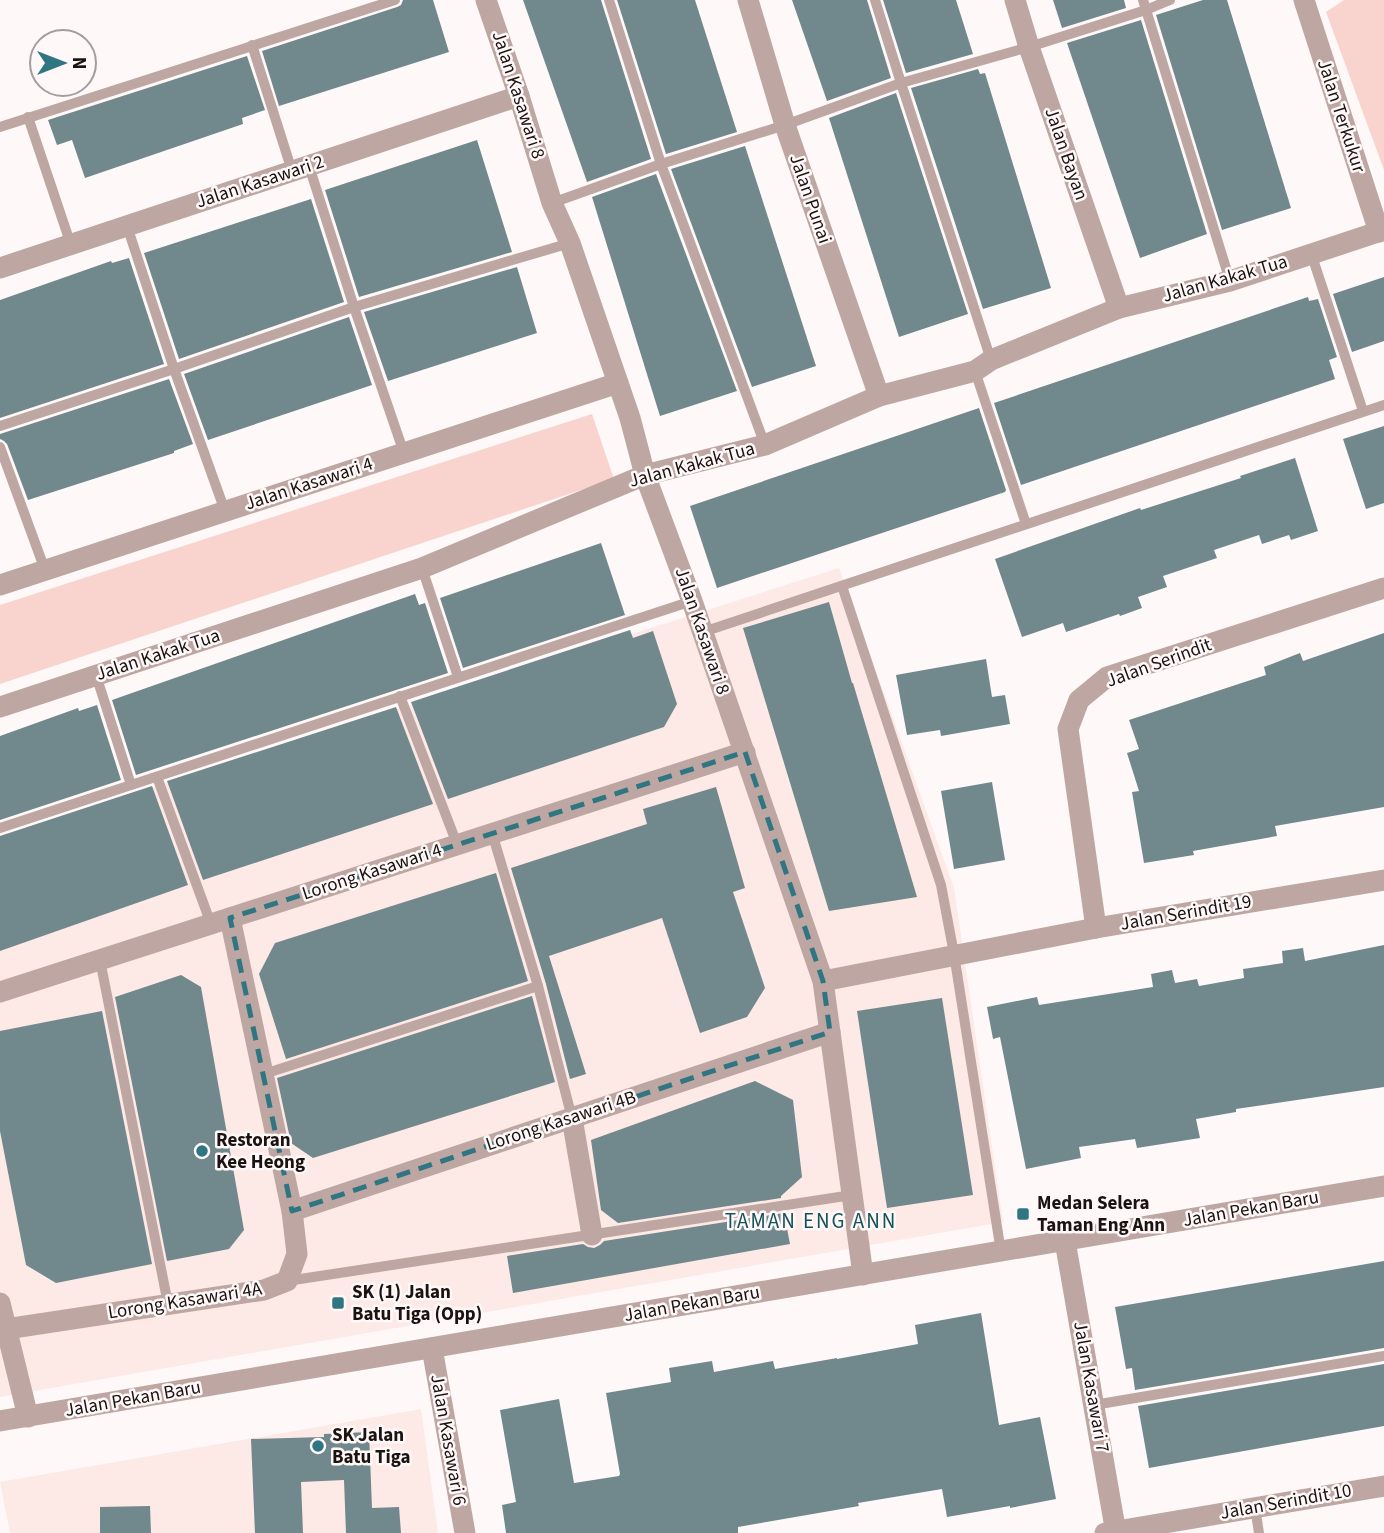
<svg xmlns="http://www.w3.org/2000/svg" width="1384" height="1533" font-family="'Source Sans 3',sans-serif">
	<style>
		.built { fill: #fde9e5 }
		.green { fill: #f9d4ce }
		.building { fill: #71888d }
		.lines { fill: none; stroke-linecap: round; stroke-linejoin: round }
		.service { stroke: #bea7a2; stroke-width: 10 }
		.minor { stroke: #bea7a2; stroke-width: 21 }
		.tertiary { stroke: #bea7a2; stroke-width: 21 }
		.marked { fill: none; stroke: #2f7682; stroke-width: 5; stroke-dasharray: 14 9; stroke-linejoin: round }
		.poi-dot { fill: #2f7682; stroke: #fef9f8; stroke-width: 2.5 }
		.labels { text-anchor: middle; dominant-baseline: central; stroke-width: 5; stroke-linejoin: round; paint-order: stroke }
		.street-label { font-size: 19px; fill: #1b1312; stroke: #fef9f8 }
		.poi-label { font-size: 19px; font-weight: bold; fill: #1b1312; stroke: #fef9f8; text-anchor: start }
		.neighbourhood-label { font-size: 21px; letter-spacing: 2px; fill: #17515a; stroke: #fef9f8 }
	</style>
	<rect width="100%" height="100%" fill="#fef9f8"/>
	<!-- built -->
	<g class="built">
		<path d="M 839,568 L 954,888 L 1003,1222 L 0,1397 L 0,836 Z"/>
		<path d="M 421,1409 L 438,1533 L 10,1533 L 0,1482 Z"/>
	</g>
	<!-- green -->
	<g class="green">
		<path d="M 1344,0 L 1384,0 L 1384,170 L 1326,12 Z"/>
		<path d="M 592,414 L 614,479 L 0,684 L 0,605 Z"/>
	</g>
	<!-- building -->
	<g class="building">
		<path d="M 403,0 L 433,0 L 449,52 L 279,106 L 262,51 L 397,7 L 401,5 Z"/>
		<path d="M 523,0 L 601,0 L 651,159 L 587,182 Z"/>
		<path d="M 617,0 L 695,0 L 737,132 L 666,154 Z"/>
		<path d="M 792,0 L 867,0 L 891,78 L 827,101 Z"/>
		<path d="M 883,0 L 956,0 L 973,54 L 906,73 Z"/>
		<path d="M 1053,0 L 1124,0 L 1126,8 L 1062,28 Z"/>
		<path d="M 1203,0 L 1227,0 L 1291,208 L 1222,230 L 1156,15 Z"/>
		<path d="M 1141,20 L 1207,234 L 1140,258 L 1067,43 Z"/>
		<path d="M 247,56 L 265,110 L 242,118 L 243,124 L 85,178 L 72,140 L 57,145 L 48,120 Z"/>
		<path d="M 978,69 L 980,74 L 985,73 L 1051,288 L 983,309 L 911,88 Z"/>
		<path d="M 896,93 L 968,314 L 899,337 L 829,118 Z"/>
		<path d="M 477,140 L 512,252 L 359,297 L 325,190 Z"/>
		<path d="M 745,146 L 816,366 L 752,387 L 671,169 Z"/>
		<path d="M 656,174 L 737,391 L 660,416 L 592,197 Z"/>
		<path d="M 311,199 L 344,302 L 179,359 L 144,253 Z"/>
		<path d="M 129,258 L 164,364 L 0,418 L 0,300 L 111,261 L 112,263 Z"/>
		<path d="M 517,267 L 537,333 L 388,381 L 364,312 Z"/>
		<path d="M 1384,277 L 1384,341 L 1352,352 L 1333,294 Z"/>
		<path d="M 1308,297 L 1309,301 L 1318,299 L 1337,357 L 1329,360 L 1335,379 L 1021,485 L 994,403 Z"/>
		<path d="M 349,317 L 372,385 L 208,440 L 184,374 Z"/>
		<path d="M 169,379 L 193,444 L 174,451 L 174,453 L 28,500 L 7,444 L 4,441 L 0,439 L 0,434 Z"/>
		<path d="M 979,408 L 1006,490 L 1005,492 L 717,588 L 690,506 Z"/>
		<path d="M 1384,426 L 1384,503 L 1366,509 L 1343,439 Z"/>
		<path d="M 1295,458 L 1318,531 L 1291,540 L 1289,535 L 1262,544 L 1259,535 L 1214,550 L 1217,558 L 1163,576 L 1167,587 L 1138,597 L 1142,608 L 1120,616 L 1119,614 L 1066,632 L 1063,623 L 1022,637 L 995,559 L 1140,508 L 1141,510 L 1241,478 L 1240,476 Z"/>
		<path d="M 601,543 L 625,615 L 463,668 L 440,598 Z"/>
		<path d="M 415,594 L 419,605 L 425,603 L 448,673 L 136,775 L 112,700 Z"/>
		<path d="M 829,602 L 852,683 L 853,683 L 917,897 L 829,911 L 743,628 Z"/>
		<path d="M 630,630 L 633,638 L 653,631 L 677,704 L 664,727 L 448,799 L 411,702 Z"/>
		<path d="M 1384,633 L 1384,807 L 1275,826 L 1277,836 L 1193,851 L 1194,855 L 1144,863 L 1132,792 L 1139,791 L 1127,753 L 1139,749 L 1129,720 L 1266,675 L 1264,667 L 1300,653 L 1303,661 Z"/>
		<path d="M 986,659 L 992,697 L 1005,695 L 1010,724 L 941,736 L 940,730 L 907,735 L 896,675 Z"/>
		<path d="M 97,705 L 121,780 L 0,820 L 0,736 L 78,708 L 79,711 Z"/>
		<path d="M 396,707 L 433,804 L 203,880 L 167,781 Z"/>
		<path d="M 992,782 L 1005,860 L 954,869 L 941,791 Z"/>
		<path d="M 152,786 L 188,885 L 0,951 L 0,836 Z"/>
		<path d="M 716,787 L 745,888 L 733,892 L 765,988 L 747,1017 L 700,1033 L 662,918 L 549,956 L 586,1074 L 570,1079 L 546,984 L 511,868 L 647,824 L 643,809 Z"/>
		<path d="M 496,873 L 528,981 L 286,1059 L 259,974 L 275,943 Z"/>
		<path d="M 1384,945 L 1384,1087 L 1236,1109 L 1236,1112 L 1196,1119 L 1200,1138 L 1137,1148 L 1135,1139 L 1079,1147 L 1081,1158 L 1026,1169 L 1000,1037 L 993,1039 L 987,1007 L 1037,997 L 1039,1005 L 1153,987 L 1151,974 L 1172,970 L 1175,983 L 1197,979 L 1199,986 L 1244,978 L 1243,969 L 1283,963 L 1282,951 L 1303,948 L 1305,961 Z"/>
		<path d="M 181,975 L 201,987 L 244,1230 L 229,1249 L 167,1261 L 115,997 Z"/>
		<path d="M 532,996 L 555,1082 L 313,1158 L 291,1143 L 277,1078 Z"/>
		<path d="M 942,998 L 973,1195 L 887,1208 L 857,1011 Z"/>
		<path d="M 102,1011 L 152,1264 L 56,1283 L 26,1265 L 0,1131 L 0,1031 Z"/>
		<path d="M 755,1081 L 793,1100 L 802,1177 L 781,1196 L 781,1198 L 618,1223 L 601,1210 L 591,1140 Z"/>
		<path d="M 784,1213 L 790,1244 L 513,1293 L 507,1256 L 583,1244 L 588,1247 L 594,1248 L 600,1245 L 604,1241 Z"/>
		<path d="M 1384,1261 L 1384,1348 L 1135,1390 L 1132,1368 L 1126,1369 L 1115,1307 Z"/>
		<path d="M 981,1313 L 999,1425 L 1040,1417 L 1056,1499 L 1010,1508 L 1010,1506 L 947,1517 L 942,1489 L 858,1503 L 859,1506 L 738,1527 L 738,1533 L 506,1533 L 502,1505 L 516,1502 L 500,1410 L 559,1399 L 574,1483 L 619,1476 L 620,1474 L 606,1393 L 671,1382 L 669,1368 L 712,1361 L 714,1372 L 773,1361 L 775,1369 L 837,1358 L 837,1359 L 918,1344 L 915,1325 Z"/>
		<path d="M 1384,1364 L 1384,1426 L 1149,1468 L 1138,1406 Z"/>
		<path d="M 369,1432 L 372,1508 L 399,1507 L 401,1533 L 346,1533 L 344,1480 L 301,1482 L 303,1533 L 255,1533 L 251,1439 L 324,1437 L 324,1434 Z"/>
		<path d="M 150,1506 L 151,1533 L 100,1533 L 100,1507 Z"/>
	</g>
	<g class="lines">
		<!-- service -->
		<g class="service">
			<path d="M 609,0 L 661,164 L 765,445"/>
			<path d="M 875,0 L 901,83 L 991,360"/>
			<path d="M 1143,0 L 1230,281"/>
			<path d="M 252,45 L 292,171"/>
			<path d="M 28,117 L 71,245"/>
			<path d="M 0,127 L 395,0"/>
			<path d="M 309,166 L 354,307 L 404,453"/>
			<path d="M 552,203 L 661,164 L 785,125 L 901,83 L 1029,47 L 1146,10 L 1170,0"/>
			<path d="M 127,226 L 174,369 L 225,511"/>
			<path d="M 1311,253 L 1363,411"/>
			<path d="M 975,371 L 1026,524"/>
			<path d="M 0,426 L 174,369 L 354,307 L 570,243"/>
			<path d="M 0,447 L 45,570"/>
			<path d="M 422,568 L 458,677"/>
			<path d="M 842,586 L 941,885 L 954,954 L 1001,1252"/>
			<path d="M 703,632 L 1384,405"/>
			<path d="M 96,675 L 131,785"/>
			<path d="M 400,696 L 457,844"/>
			<path d="M 157,777 L 211,924"/>
			<path d="M 0,828 L 692,601"/>
			<path d="M 492,833 L 538,986 L 572,1118"/>
			<path d="M 100,960 L 168,1304"/>
			<path d="M 264,1074 L 538,986"/>
			<path d="M 287,1281 L 852,1195"/>
			<path d="M 1094,1405 L 1384,1356"/>
			<path d="M 1255,1507 L 1259,1533"/>
		</g>
		<!-- minor -->
		<g class="minor">
			<path d="M 486,0 L 519,96 L 552,203 L 570,243 L 630,418 L 645,475 L 692,601 L 823,981 L 863,1275"/>
			<path d="M 748,0 L 785,125 L 879,396"/>
			<path d="M 1015,0 L 1029,47 L 1119,308"/>
			<path d="M 1304,0 L 1379,232"/>
			<path d="M 0,268 L 519,96"/>
			<path d="M 0,585 L 618,383"/>
			<path d="M 0,707 L 422,568 L 645,475 L 765,445 L 879,396 L 975,371 L 991,360 L 1119,308 L 1230,281 L 1384,230"/>
			<path d="M 1096,928 L 1068,729 L 1079,700 L 1107,677 L 1384,588"/>
			<path d="M 823,981 L 1096,928 L 1384,880"/>
			<path d="M 0,992 L 745,752"/>
			<path d="M 572,1118 L 592,1235"/>
			<path d="M 292,1211 L 830,1032"/>
			<path d="M 1065,1241 L 1116,1533"/>
			<path d="M 0,1303 L 28,1417"/>
			<path d="M 6,1329 L 264,1290 L 287,1281 L 297,1254 L 292,1211 L 230,918"/>
			<path d="M 432,1348 L 465,1533"/>
			<path d="M 1105,1533 L 1384,1486"/>
		</g>
		<!-- tertiary -->
		<path class="tertiary" d="M 0,1421 L 1384,1186"/>
	</g>
	<!-- marked area -->
	<path class="marked" d="M 745,752 L 823,981 L 830,1032 L 292,1211 L 230,918 Z"/>
	<!-- markers -->
	<g class="poi-dot">
		<circle cx="202" cy="1151" r="7"/>
		<rect x="1016" y="1207" width="14" height="14" rx="3.5"/>
		<rect x="331" y="1296" width="14" height="14" rx="3.5"/>
		<circle cx="318" cy="1446" r="7"/>
	</g>
	<g class="labels">
		<!-- street labels -->
		<g class="street-label">
			<text transform="translate(518 95) rotate(72)">Jalan Kasawari 8</text>
			<text transform="translate(1341 116) rotate(72)">Jalan Terkukur</text>
			<text transform="translate(1066 154) rotate(71)">Jalan Bayan</text>
			<text transform="translate(260 182) rotate(-18)">Jalan Kasawari 2</text>
			<text transform="translate(810 199) rotate(71)">Jalan Punai</text>
			<text transform="translate(1225 279) rotate(-16)">Jalan Kakak Tua</text>
			<text transform="translate(692 465) rotate(-15)">Jalan Kakak Tua</text>
			<text transform="translate(309 484) rotate(-18)">Jalan Kasawari 4</text>
			<text transform="translate(702 631) rotate(71)">Jalan Kasawari 8</text>
			<text transform="translate(158 655) rotate(-18)">Jalan Kakak Tua</text>
			<text transform="translate(1159 663) rotate(-20)">Jalan Serindit</text>
			<text transform="translate(372 872) rotate(-18)">Lorong Kasawari 4</text>
			<text transform="translate(1186 913) rotate(-10)">Jalan Serindit 19</text>
			<text transform="translate(561 1121) rotate(-18)">Lorong Kasawari 4B</text>
			<text transform="translate(1251 1209) rotate(-10)">Jalan Pekan Baru</text>
			<text transform="translate(185 1301) rotate(-9)">Lorong Kasawari 4A</text>
			<text transform="translate(692 1304) rotate(-10)">Jalan Pekan Baru</text>
			<text transform="translate(1091 1387) rotate(80)">Jalan Kasawari 7</text>
			<text transform="translate(133 1399) rotate(-10)">Jalan Pekan Baru</text>
			<text transform="translate(448 1440) rotate(80)">Jalan Kasawari 6</text>
			<text transform="translate(1286 1502) rotate(-10)">Jalan Serindit 10</text>
		</g>
		<!-- poi labels -->
		<g class="poi-label">
			<text x="216" y="1140">Restoran<tspan x="216" dy="22">Kee Heong</tspan></text>
			<text x="1037" y="1203">Medan Selera<tspan x="1037" dy="22">Taman Eng Ann</tspan></text>
			<text x="352" y="1292">SK (1) Jalan<tspan x="352" dy="22">Batu Tiga (Opp)</tspan></text>
			<text x="332" y="1435">SK Jalan<tspan x="332" dy="22">Batu Tiga</tspan></text>
		</g>
		<!-- neighbourhood labels -->
		<g class="neighbourhood-label">
			<text x="811" y="1221">TAMAN ENG ANN</text>
		</g>
	</g>
	<!-- north arrow -->
	<g transform="translate(63 63) rotate(90)"><circle r="33" fill="#fef9f8" stroke="#a39d9c" stroke-width="2"/>
	<path d="M0-5L12 26L0 18L-12 26Z" fill="#2f7682"/>
	<text y="-10" font-size="19" font-weight="bold" text-anchor="middle" fill="#1b1312">N</text>
	</g>
</svg>
